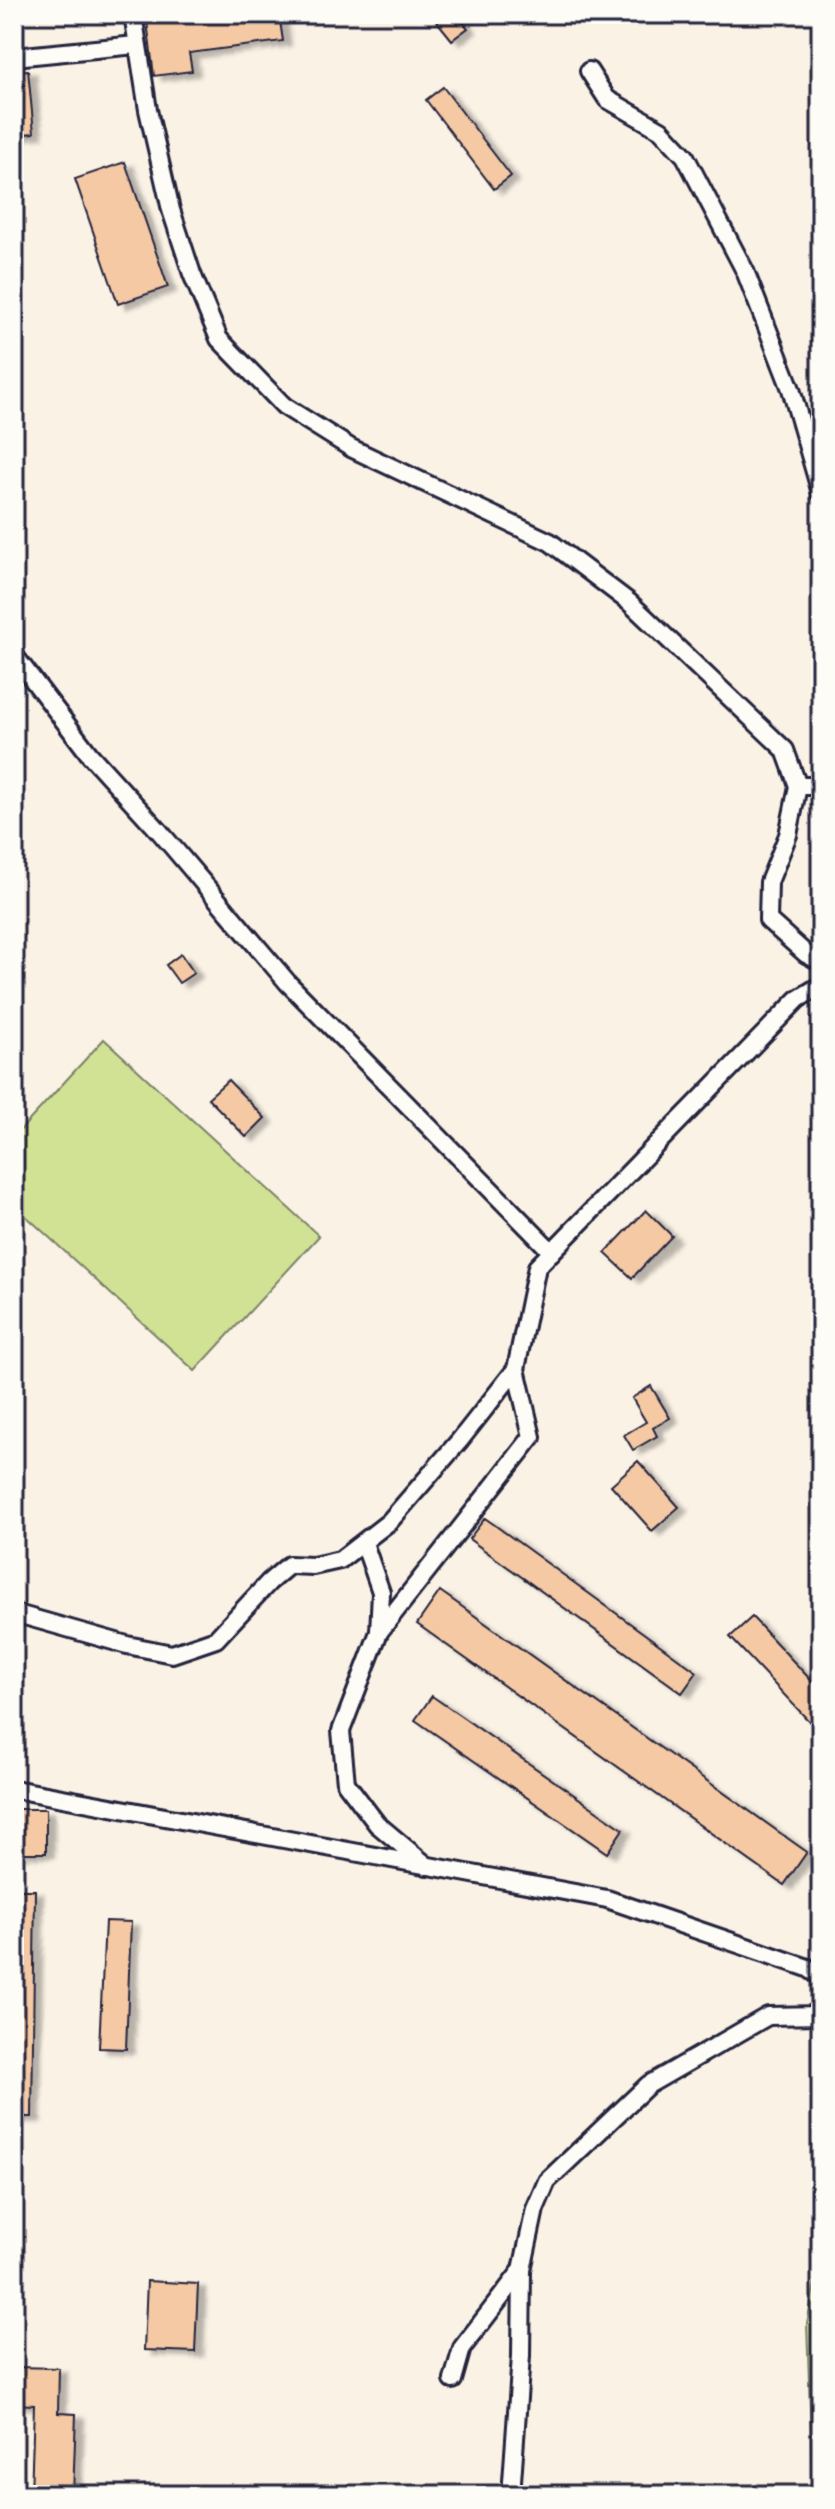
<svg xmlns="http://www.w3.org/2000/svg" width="835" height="2509" font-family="'Patrick Hand',sans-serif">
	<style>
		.green { fill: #d2e295; stroke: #7a8268; stroke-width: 2 }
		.building { fill: #f5c9a4; stroke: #22223b; stroke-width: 2; filter: url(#shadow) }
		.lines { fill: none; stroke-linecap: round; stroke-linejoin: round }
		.minor-casing { stroke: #22223b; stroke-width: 22 }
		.minor { stroke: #fdfcf7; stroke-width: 16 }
	</style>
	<defs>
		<filter id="shadow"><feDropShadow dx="8" dy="4.5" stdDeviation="2" flood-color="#0004"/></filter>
	</defs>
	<rect width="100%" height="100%" fill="#fbf2e6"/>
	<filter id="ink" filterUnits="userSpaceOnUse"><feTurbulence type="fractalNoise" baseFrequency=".0125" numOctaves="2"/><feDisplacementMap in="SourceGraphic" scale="16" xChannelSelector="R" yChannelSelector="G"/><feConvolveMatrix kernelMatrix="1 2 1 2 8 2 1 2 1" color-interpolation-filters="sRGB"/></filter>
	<g filter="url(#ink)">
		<!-- green -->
		<g class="green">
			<path d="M 104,1039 L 319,1236 L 195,1371 L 14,1205 L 14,1137 Z"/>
			<path d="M 821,2250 L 821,2495 L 813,2495 L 807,2324 Z"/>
		</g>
		<!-- building -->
		<g class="building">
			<path d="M 146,14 L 279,14 L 283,41 L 189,53 L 192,71 L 154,76 Z"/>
			<path d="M 431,14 L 456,14 L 468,28 L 452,40 Z"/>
			<path d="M 28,70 L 34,133 L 14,135 L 14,71 Z"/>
			<path d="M 443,87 L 511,176 L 494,189 L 426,100 Z"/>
			<path d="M 125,162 L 168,287 L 118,304 L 75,179 Z"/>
			<path d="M 181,954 L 194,973 L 179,983 L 166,965 Z"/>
			<path d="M 228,1080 L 265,1118 L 246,1137 L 208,1098 Z"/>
			<path d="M 646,1210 L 672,1236 L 632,1278 L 605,1253 Z"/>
			<path d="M 651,1386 L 670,1418 L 653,1428 L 657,1436 L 633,1450 L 624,1435 L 646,1422 L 632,1398 Z"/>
			<path d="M 638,1461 L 679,1507 L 652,1531 L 611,1485 Z"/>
			<path d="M 485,1518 L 697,1672 L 682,1693 L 469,1539 Z"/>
			<path d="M 440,1591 L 807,1852 L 784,1885 L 417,1624 Z"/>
			<path d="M 752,1617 L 821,1691 L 821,1734 L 730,1637 Z"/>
			<path d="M 432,1696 L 623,1829 L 607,1853 L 415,1720 Z"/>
			<rect x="14" y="1809" width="32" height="44"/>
			<path d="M 14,1890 L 35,1890 L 32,2117 L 14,2117 Z"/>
			<path d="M 105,1921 L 131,1922 L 126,2049 L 99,2048 Z"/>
			<path d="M 147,2281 L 198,2284 L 195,2352 L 144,2350 Z"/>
			<path d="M 14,2367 L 59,2368 L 58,2413 L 76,2414 L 73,2495 L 31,2495 L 34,2405 L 14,2404 Z"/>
		</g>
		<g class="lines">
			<defs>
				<g id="minor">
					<path d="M 133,14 L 148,110 L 171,210 L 192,274 L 219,339 L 284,406 L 351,448 L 550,542 L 629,602 L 785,750 L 798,786 L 788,835 L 769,882 L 768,920 L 806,954 L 821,962"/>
					<path d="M 14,57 L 136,45"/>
					<path d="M 589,71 L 607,99 L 661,130 L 685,156 L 745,271 L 791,389 L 821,493"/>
					<path d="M 14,655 L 90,755 L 160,832 L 288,983 L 552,1252"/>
					<path d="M 798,786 L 818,786 L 821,782"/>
					<path d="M 364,1543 L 381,1592 L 379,1632"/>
					<path d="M 14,1613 L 127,1645 L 172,1654 L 216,1639 L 269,1582 L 289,1565 L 313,1566 L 340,1560 L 389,1522 L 460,1440 L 516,1369 L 537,1267 L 798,999 L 821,985"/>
					<path d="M 14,1789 L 607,1899 L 808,1968 L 821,1977"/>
					<path d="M 427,1866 L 377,1824 L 346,1783 L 341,1731 L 379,1632 L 532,1437 L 516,1369"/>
					<path d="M 453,2380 L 462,2348 L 522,2270"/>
					<path d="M 511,2495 L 521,2356 L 522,2270 L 535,2209 L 547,2181 L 648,2085 L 768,2016 L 821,2015"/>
				</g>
			</defs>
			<!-- minor casing -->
			<use href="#minor" class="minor-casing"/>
			<!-- minor -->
			<use href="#minor" class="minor"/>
		</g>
	</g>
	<!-- margin -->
	<rect width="835" height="2509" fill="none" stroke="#fdfcf7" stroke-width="48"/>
	<rect x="24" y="24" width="787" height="2461" fill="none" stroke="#22223b" stroke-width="3" filter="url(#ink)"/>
</svg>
